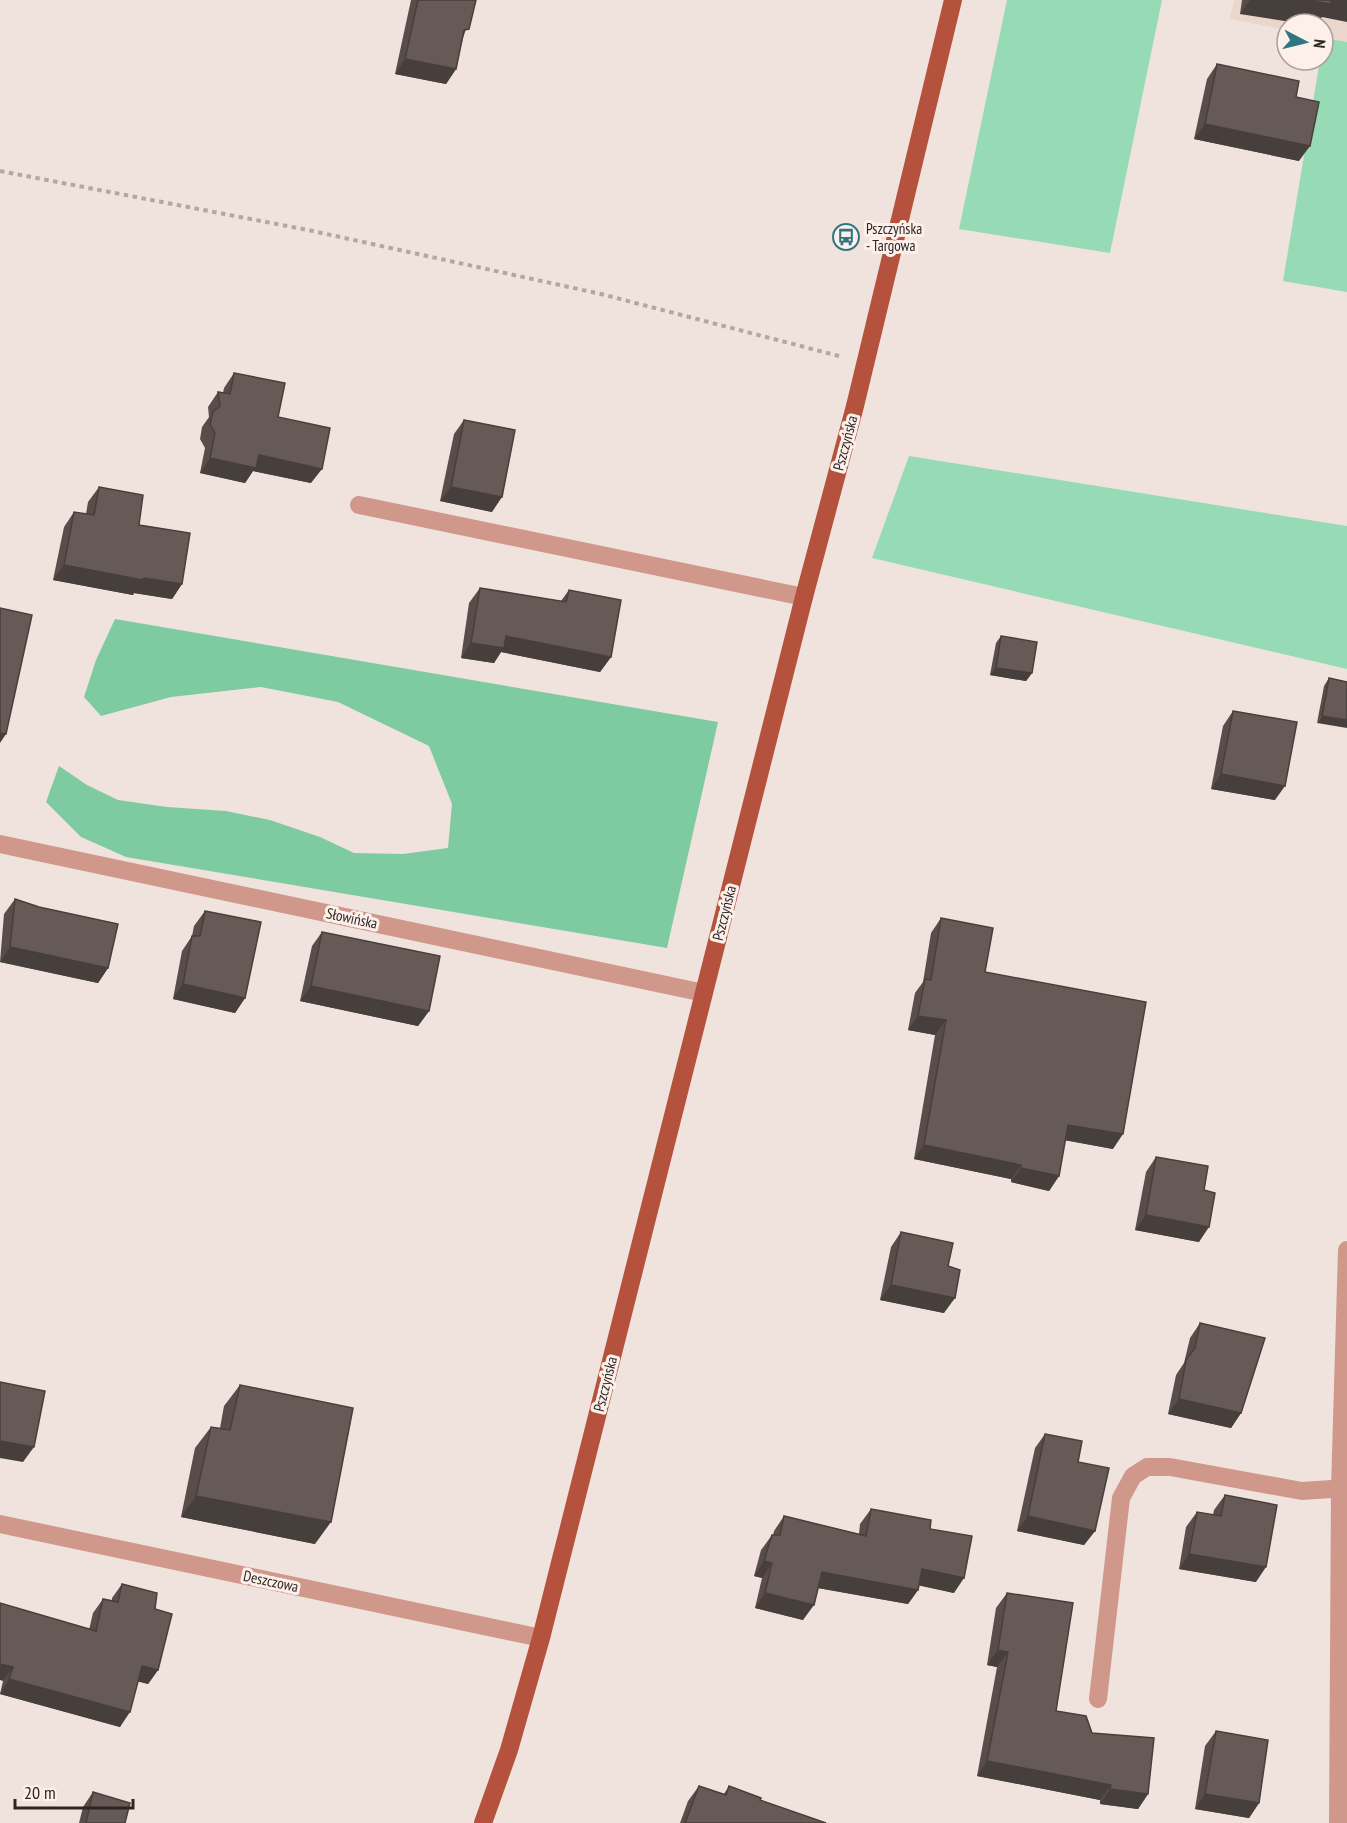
<svg xmlns="http://www.w3.org/2000/svg" width="1347" height="1823" font-family="'PT Sans Narrow',sans-serif">
	<style>
		.built { fill: #ebd6cd }
		.green { fill: #96dbb5 }
		.forest { fill: #7ecba2 }
		.lines { fill: none; stroke-linecap: round; stroke-linejoin: round }
		.path { stroke: #b2a7a3; stroke-width: 4; stroke-dasharray: 4.5 4.5; stroke-linecap: butt }
		.minor { stroke: #d0988b; stroke-width: 18 }
		.major { stroke: #b5523d; stroke-width: 18 }
		.wall { fill: #584d4a }
		.shaded-wall { fill: #473f3c }
		.building { fill: #665a56; stroke: #473f3c; stroke-width: 1.5 }
		.labels { text-anchor: middle; dominant-baseline: central; stroke-width: 6; stroke-linejoin: round; paint-order: stroke }
		.poi-label { font-size: 15px; fill: #2b2624; stroke: #fdefea; text-anchor: start }
		.street-label { font-size: 15px; fill: #2b2624; stroke: #fdefea }
	</style>
	<rect width="100%" height="100%" fill="#f0e2dd"/>
	<!-- built -->
	<path class="built" d="M 1234,0 L 1347,0 L 1347,42 L 1323,37 L 1323,24 L 1287,24 L 1287,30 L 1230,19 Z"/>
	<!-- green -->
	<g class="green">
		<path d="M 1007,0 L 1162,0 L 1110,253 L 959,229 Z"/>
		<path d="M 1324,38 L 1347,42 L 1347,292 L 1283,281 L 1320,60 L 1323,60 Z"/>
		<path d="M 909,456 L 1347,526 L 1347,669 L 872,558 Z"/>
	</g>
	<!-- forest -->
	<path class="forest" d="M 115,619 L 718,722 L 667,948 L 126,857 L 81,837 L 46,802 L 59,766 L 87,785 L 118,800 L 167,807 L 226,811 L 270,820 L 320,837 L 354,853 L 403,854 L 448,848 L 452,804 L 429,746 L 338,702 L 261,687 L 171,697 L 101,716 L 84,697 L 96,660 Z"/>
	<g class="lines">
		<!-- path -->
		<path class="path" d="M 0,171 L 308,230 L 601,294 L 839,356"/>
		<!-- minor -->
		<g class="minor">
			<path d="M 359,505 L 804,597"/>
			<path d="M 0,844 L 704,993"/>
			<path d="M 0,1524 L 541,1638"/>
			<path d="M 1098,1699 L 1121,1498 L 1133,1476 L 1147,1467 L 1170,1467 L 1302,1491 L 1347,1488"/>
			<path d="M 1338,1823 L 1340,1488 L 1347,1250"/>
		</g>
		<!-- major -->
		<path class="major" d="M 483,1823 L 509,1750 L 541,1638 L 804,597 L 855,406 L 953,0"/>
	</g>
	<!-- wall -->
	<g class="wall">
		<path d="M 411,0 L 476,0 L 463,38 L 456,69 L 446,84 L 395,74 Z"/>
		<path d="M 1242,0 L 1347,0 L 1322,17 L 1240,14 Z"/>
		<path d="M 1217,64 L 1296,97 L 1299,161 L 1194,139 L 1207,79 Z"/>
		<path d="M 234,373 L 311,483 L 253,471 L 245,483 L 200,473 L 205,448 L 200,439 L 202,427 L 209,417 L 208,407 L 218,392 L 223,393 L 224,388 Z"/>
		<path d="M 464,420 L 492,512 L 440,501 L 454,434 Z"/>
		<path d="M 99,487 L 139,525 L 182,584 L 172,599 L 134,593 L 133,595 L 53,580 L 64,527 L 74,512 L 86,514 L 88,502 Z"/>
		<path d="M 480,588 L 561,601 L 569,590 L 611,657 L 600,672 L 501,652 L 494,663 L 461,658 L 469,603 Z"/>
		<path d="M 1001,636 L 1032,673 L 1026,681 L 990,675 L 996,643 Z"/>
		<path d="M 1329,678 L 1347,682 L 1317,723 L 1324,686 Z"/>
		<path d="M 1233,711 L 1275,800 L 1211,789 L 1223,726 Z"/>
		<path d="M 15,899 L 108,968 L 98,983 L 0,962 L 4,914 Z"/>
		<path d="M 205,911 L 245,998 L 235,1013 L 173,999 L 182,951 L 192,936 L 194,926 Z"/>
		<path d="M 941,918 L 985,972 L 1113,1149 L 1065,1140 L 1059,1176 L 1049,1191 L 1011,1182 L 1011,1179 L 914,1159 L 935,1035 L 908,1030 L 915,993 L 923,982 L 931,933 Z"/>
		<path d="M 322,932 L 429,1011 L 418,1026 L 300,1001 L 312,946 Z"/>
		<path d="M 1156,1157 L 1204,1190 L 1199,1242 L 1135,1230 L 1146,1172 Z"/>
		<path d="M 901,1232 L 948,1266 L 944,1313 L 880,1300 L 891,1247 Z"/>
		<path d="M 1200,1323 L 1241,1413 L 1231,1428 L 1168,1414 L 1176,1375 L 1184,1363 L 1190,1338 Z"/>
		<path d="M 240,1385 L 315,1544 L 181,1517 L 195,1448 L 211,1427 L 220,1428 L 224,1406 Z"/>
		<path d="M 1045,1434 L 1078,1462 L 1095,1531 L 1084,1545 L 1017,1531 L 1035,1448 Z"/>
		<path d="M 1225,1495 L 1256,1582 L 1179,1569 L 1186,1527 L 1197,1512 L 1213,1515 L 1214,1510 Z"/>
		<path d="M 871,1509 L 930,1529 L 954,1593 L 919,1585 L 918,1590 L 908,1604 L 818,1588 L 803,1620 L 755,1608 L 762,1578 L 754,1576 L 761,1550 L 772,1535 L 773,1535 L 774,1531 L 784,1516 L 859,1534 L 860,1524 Z"/>
		<path d="M 122,1584 L 155,1609 L 158,1670 L 148,1684 L 138,1681 L 120,1727 L 0,1694 L 3,1681 L 0,1603 L 89,1630 L 93,1613 L 103,1599 L 112,1601 L 112,1598 Z"/>
		<path d="M 1007,1593 L 1056,1711 L 1092,1733 L 1148,1794 L 1138,1809 L 1100,1804 L 1100,1800 L 977,1776 L 997,1667 L 987,1665 L 996,1608 Z"/>
		<path d="M 1216,1731 L 1259,1803 L 1249,1818 L 1195,1809 L 1205,1746 Z"/>
		<path d="M 699,1786 L 724,1794 L 729,1786 L 760,1800 L 826,1823 L 680,1823 L 688,1801 Z"/>
		<path d="M 93,1792 L 125,1823 L 79,1823 L 83,1807 Z"/>
	</g>
	<!-- shaded-wall -->
	<g class="shaded-wall">
		<path d="M 1250,0 L 1347,0 L 1347,22 L 1322,17 L 1317,24 L 1304,24 L 1240,14 Z"/>
		<path d="M 405,59 L 456,69 L 446,84 L 395,74 Z"/>
		<path d="M 1205,124 L 1310,146 L 1299,161 L 1194,139 Z"/>
		<path d="M 259,455 L 322,469 L 311,483 L 253,471 L 245,483 L 200,473 L 210,458 Z"/>
		<path d="M 451,487 L 502,497 L 492,512 L 440,501 Z"/>
		<path d="M 64,565 L 144,578 L 182,584 L 172,599 L 134,593 L 133,595 L 53,580 Z"/>
		<path d="M 506,636 L 611,657 L 600,672 L 501,652 L 494,663 L 461,658 L 471,643 Z"/>
		<path d="M 996,668 L 1032,673 L 1026,681 L 990,675 Z"/>
		<path d="M 1322,716 L 1347,720 L 1347,728 L 1317,723 Z"/>
		<path d="M 0,733 L 6,734 L 0,743 Z"/>
		<path d="M 1221,774 L 1285,786 L 1275,800 L 1211,789 Z"/>
		<path d="M 10,947 L 108,968 L 98,983 L 0,962 Z"/>
		<path d="M 183,984 L 245,998 L 235,1013 L 173,999 Z"/>
		<path d="M 311,986 L 429,1011 L 418,1026 L 300,1001 Z"/>
		<path d="M 918,1016 L 946,1020 L 935,1035 L 908,1030 Z"/>
		<path d="M 1068,1125 L 1123,1134 L 1113,1149 L 1058,1139 Z"/>
		<path d="M 924,1145 L 1021,1165 L 1011,1179 L 914,1159 Z"/>
		<path d="M 1021,1168 L 1059,1176 L 1049,1191 L 1011,1182 Z"/>
		<path d="M 1146,1215 L 1209,1227 L 1199,1242 L 1135,1230 Z"/>
		<path d="M 891,1285 L 955,1298 L 944,1313 L 880,1300 Z"/>
		<path d="M 1179,1399 L 1241,1413 L 1231,1428 L 1168,1414 Z"/>
		<path d="M 0,1441 L 34,1447 L 23,1462 L 0,1458 Z"/>
		<path d="M 196,1496 L 331,1522 L 315,1544 L 181,1517 Z"/>
		<path d="M 1028,1516 L 1095,1531 L 1084,1545 L 1017,1531 Z"/>
		<path d="M 1189,1554 L 1266,1567 L 1256,1582 L 1179,1569 Z"/>
		<path d="M 764,1561 L 772,1563 L 762,1578 L 754,1576 Z"/>
		<path d="M 922,1569 L 964,1578 L 954,1593 L 912,1584 Z"/>
		<path d="M 822,1572 L 918,1590 L 908,1604 L 812,1587 Z"/>
		<path d="M 765,1593 L 814,1605 L 803,1620 L 755,1608 Z"/>
		<path d="M 998,1650 L 1008,1652 L 997,1667 L 987,1665 Z"/>
		<path d="M 0,1664 L 13,1667 L 3,1681 L 0,1680 Z"/>
		<path d="M 142,1666 L 158,1670 L 148,1684 L 132,1680 Z"/>
		<path d="M 9,1679 L 130,1712 L 120,1727 L 0,1694 Z"/>
		<path d="M 987,1761 L 1111,1785 L 1100,1800 L 977,1776 Z"/>
		<path d="M 1110,1789 L 1148,1794 L 1138,1809 L 1100,1804 Z"/>
		<path d="M 1205,1794 L 1259,1803 L 1249,1818 L 1195,1809 Z"/>
	</g>
	<!-- building -->
	<g class="building">
		<path d="M 418,0 L 476,0 L 469,29 L 464,30 L 456,69 L 405,59 Z"/>
		<path d="M 1303,0 L 1331,0 L 1331,4 Z"/>
		<path d="M 1217,64 L 1299,81 L 1296,97 L 1319,102 L 1310,146 L 1205,124 Z"/>
		<path d="M 234,373 L 285,383 L 278,417 L 330,428 L 322,469 L 259,455 L 256,468 L 210,458 L 215,433 L 210,424 L 213,412 L 220,406 L 218,392 L 230,394 Z"/>
		<path d="M 464,420 L 515,430 L 502,497 L 451,487 Z"/>
		<path d="M 99,487 L 143,495 L 139,525 L 190,533 L 182,584 L 144,578 L 143,580 L 64,565 L 74,512 L 94,515 Z"/>
		<path d="M 480,588 L 566,602 L 569,590 L 621,600 L 611,657 L 506,636 L 504,648 L 471,643 Z"/>
		<path d="M 0,608 L 32,615 L 6,734 L 0,733 Z"/>
		<path d="M 1001,636 L 1037,642 L 1032,673 L 996,668 Z"/>
		<path d="M 1329,678 L 1347,682 L 1347,720 L 1322,716 Z"/>
		<path d="M 1233,711 L 1297,722 L 1285,786 L 1221,774 Z"/>
		<path d="M 15,899 L 39,907 L 118,924 L 108,968 L 10,947 Z"/>
		<path d="M 205,911 L 261,922 L 245,998 L 183,984 L 192,936 L 200,936 Z"/>
		<path d="M 941,918 L 993,928 L 985,972 L 1146,1002 L 1123,1134 L 1068,1125 L 1059,1176 L 1021,1168 L 1021,1165 L 924,1145 L 946,1020 L 918,1016 L 925,979 L 931,980 Z"/>
		<path d="M 322,932 L 440,956 L 429,1011 L 311,986 Z"/>
		<path d="M 1156,1157 L 1208,1166 L 1204,1190 L 1215,1193 L 1209,1227 L 1146,1215 Z"/>
		<path d="M 901,1232 L 953,1243 L 948,1266 L 960,1270 L 955,1298 L 891,1285 Z"/>
		<path d="M 1200,1323 L 1265,1338 L 1241,1413 L 1179,1399 L 1186,1360 L 1195,1348 Z"/>
		<path d="M 0,1382 L 45,1391 L 34,1447 L 0,1441 Z"/>
		<path d="M 240,1385 L 353,1408 L 331,1522 L 196,1496 L 211,1427 L 230,1430 Z"/>
		<path d="M 1045,1434 L 1082,1441 L 1078,1462 L 1109,1468 L 1095,1531 L 1028,1516 Z"/>
		<path d="M 1225,1495 L 1277,1505 L 1266,1567 L 1189,1554 L 1197,1512 L 1221,1516 Z"/>
		<path d="M 871,1509 L 931,1520 L 930,1529 L 972,1536 L 964,1578 L 922,1569 L 918,1590 L 822,1572 L 814,1605 L 765,1593 L 772,1563 L 764,1561 L 772,1535 L 780,1535 L 784,1516 L 866,1536 Z"/>
		<path d="M 122,1584 L 157,1593 L 155,1609 L 172,1614 L 158,1670 L 142,1666 L 130,1712 L 9,1679 L 13,1667 L 0,1664 L 0,1603 L 96,1631 L 103,1599 L 118,1602 Z"/>
		<path d="M 1007,1593 L 1073,1603 L 1056,1711 L 1086,1716 L 1092,1733 L 1154,1738 L 1148,1794 L 1110,1789 L 1111,1785 L 987,1761 L 1008,1652 L 998,1650 Z"/>
		<path d="M 1216,1731 L 1268,1740 L 1259,1803 L 1205,1794 Z"/>
		<path d="M 699,1786 L 726,1795 L 729,1786 L 761,1798 L 760,1800 L 826,1823 L 685,1823 Z"/>
		<path d="M 93,1792 L 130,1803 L 125,1823 L 86,1823 Z"/>
	</g>
	<!-- icons -->
	<defs>
		<symbol id="bus-ring" viewBox="-11 -11 22 22"><circle r="9.5" fill="#fdefea" stroke="#2e7680" stroke-width="1.5"/><path d="M-5-6H5V4H4V6H2V4H-2V6H-4V4H-5ZM-3.5-4V0h7V-4ZM-3.5 1.2v1.5H-2V1.2ZM2 1.2v1.5H3.5V1.2Z" fill="#2e7680"/></symbol>
	</defs>
	<g fill-rule="evenodd">
		<use href="#bus-ring" x="831" y="222" width="30" height="30"/>
	</g>
	<g class="labels">
		<!-- poi labels -->
		<g class="poi-label">
			<text x="866" y="228">Pszczyńska<tspan x="866" dy="17">- Targowa</tspan></text>
		</g>
		<!-- street labels -->
		<g class="street-label">
			<text transform="translate(845 443) rotate(-75)">Pszczyńska</text>
			<text transform="translate(724 913) rotate(-76)">Pszczyńska</text>
			<text transform="translate(352 918) rotate(12)">Słowińska</text>
			<text transform="translate(605 1384) rotate(-76)">Pszczyńska</text>
			<text transform="translate(271 1581) rotate(12)">Deszczowa</text>
		</g>
	</g>
	<!-- north arrow -->
	<g transform="translate(1305 42) rotate(97)"><circle r="28" fill="#fdefea" stroke="#a99f9b" stroke-width="1.5"/>
	<path d="M0-4.5L10 22L0 15L-10 22Z" fill="#2e7680"/>
	<text y="-9" font-size="16" font-weight="bold" text-anchor="middle" fill="#2b2624">N</text>
	</g>
	<!-- scale -->
	<path d="M15 1799v9h118v-9" fill="none" stroke="#2b2624" stroke-width="3"/>
	<text x="24" y="1799" font-size="18" fill="#2b2624" stroke="#fdefea" stroke-width="4.5" paint-order="stroke">20 m</text>
</svg>
